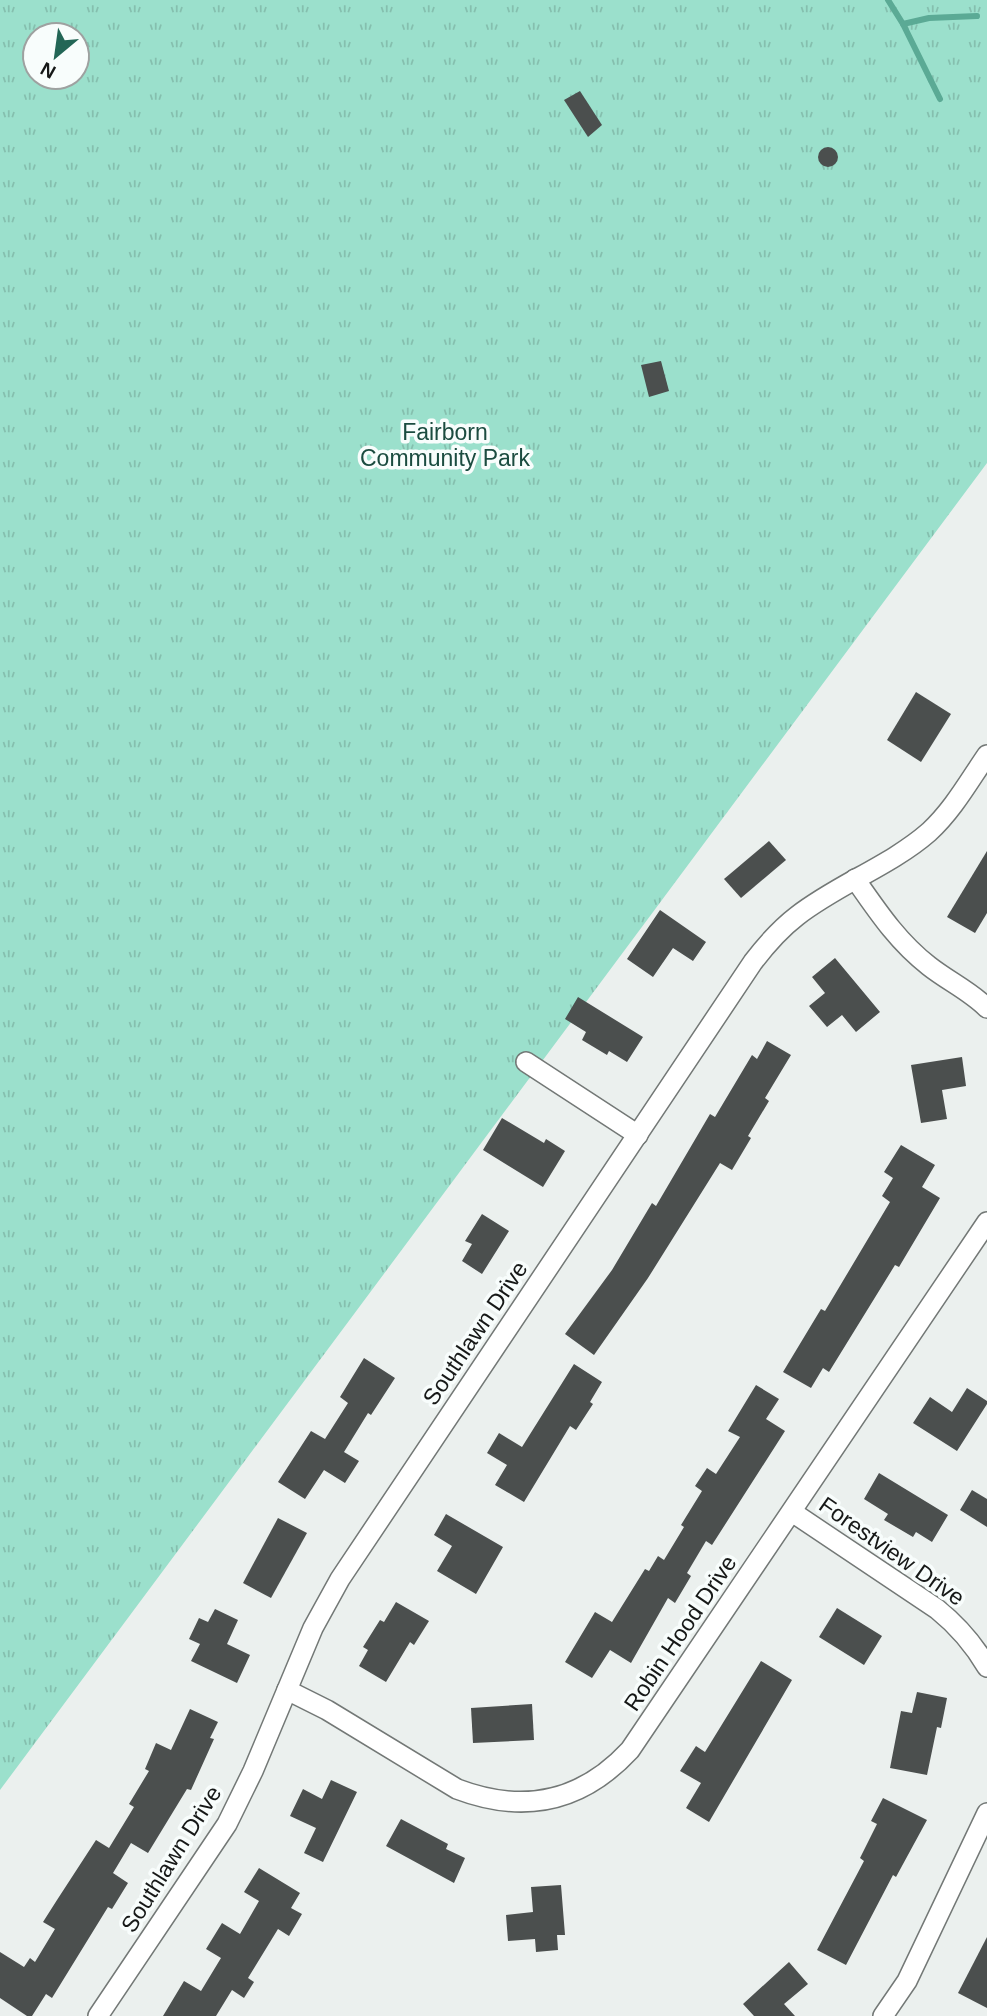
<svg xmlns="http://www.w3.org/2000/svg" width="987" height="2016" font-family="Helvetica,sans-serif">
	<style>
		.park { fill: url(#park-tufts); fill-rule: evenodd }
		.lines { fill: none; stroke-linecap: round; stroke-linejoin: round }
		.stream { stroke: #5baa95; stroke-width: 6 }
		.building { fill: #4b4f4e }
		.street-casing { stroke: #737876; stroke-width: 22 }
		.street { stroke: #fff; stroke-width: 19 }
		.labels { text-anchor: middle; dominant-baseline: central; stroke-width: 7; stroke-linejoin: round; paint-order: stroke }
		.park-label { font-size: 23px; fill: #1b4c40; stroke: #f8fdfc }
		.street-label { font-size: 23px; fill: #161817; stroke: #f8fdfc }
	</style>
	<defs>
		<pattern id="park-tufts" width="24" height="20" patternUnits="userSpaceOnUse" patternTransform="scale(1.75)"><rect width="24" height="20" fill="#9be0cc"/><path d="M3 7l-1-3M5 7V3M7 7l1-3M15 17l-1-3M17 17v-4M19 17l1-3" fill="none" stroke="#85bfae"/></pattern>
	</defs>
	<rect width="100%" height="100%" fill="#ebf0ee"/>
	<!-- park -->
	<path class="park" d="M 0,0 L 987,0 L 987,463 L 0,1790 ZM 35,35 L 77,35 L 77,77 L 35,77 Z"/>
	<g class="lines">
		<!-- stream -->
		<g class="stream">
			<path d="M 888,0 L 903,24 L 940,99"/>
			<path d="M 903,24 L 929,18 L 977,16"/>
		</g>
	</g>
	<!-- building -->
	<g class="building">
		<path d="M 580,91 L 602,125 L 588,137 L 564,100 Z"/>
		<circle cx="828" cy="157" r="10"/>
		<path d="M 661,361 L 669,391 L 649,397 L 641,365 Z"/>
		<path d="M 916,692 L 951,714 L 921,762 L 887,740 Z"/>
		<path d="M 769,841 L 786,860 L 741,898 L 724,879 Z"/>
		<path d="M 987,851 L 987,913 L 975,933 L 947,917 Z"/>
		<path d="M 660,910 L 706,942 L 693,961 L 673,948 L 653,977 L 627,959 Z"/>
		<path d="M 835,958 L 880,1012 L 856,1032 L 842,1015 L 827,1027 L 809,1006 L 825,993 L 812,977 Z"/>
		<path d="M 578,997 L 643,1037 L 627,1062 L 609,1051 L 607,1055 L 582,1040 L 586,1032 L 565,1019 Z"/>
		<path d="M 767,1041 L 791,1055 L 765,1098 L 769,1101 L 748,1136 L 751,1138 L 732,1170 L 720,1163 L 648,1278 L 594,1355 L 565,1334 L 612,1270 L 652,1203 L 656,1206 L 710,1114 L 715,1117 L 752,1055 L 757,1059 Z"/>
		<path d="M 962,1057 L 966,1086 L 942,1090 L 947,1119 L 921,1123 L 911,1065 Z"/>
		<path d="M 502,1118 L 544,1143 L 546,1139 L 565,1151 L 543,1187 L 483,1150 Z"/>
		<path d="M 901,1145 L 935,1165 L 922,1187 L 940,1198 L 899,1267 L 895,1265 L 829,1372 L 823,1368 L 811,1388 L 783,1372 L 821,1309 L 825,1311 L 890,1202 L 882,1196 L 893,1178 L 884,1172 Z"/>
		<path d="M 482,1214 L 509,1231 L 482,1274 L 462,1261 L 472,1244 L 465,1241 Z"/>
		<path d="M 364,1358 L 395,1378 L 371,1415 L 368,1413 L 344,1452 L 359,1461 L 345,1483 L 324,1470 L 305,1499 L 278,1482 L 311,1431 L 325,1439 L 348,1403 L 340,1397 Z"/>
		<path d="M 574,1364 L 602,1382 L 590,1402 L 593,1404 L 576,1430 L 570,1426 L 524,1502 L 495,1485 L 507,1465 L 487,1453 L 499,1433 L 522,1447 Z"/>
		<path d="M 756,1385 L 779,1399 L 766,1419 L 785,1431 L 712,1545 L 706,1541 L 687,1573 L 691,1576 L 675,1603 L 668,1598 L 631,1663 L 610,1650 L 592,1678 L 565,1662 L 595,1612 L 612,1622 L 645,1569 L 649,1571 L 658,1556 L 664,1560 L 684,1527 L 681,1525 L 702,1491 L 695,1486 L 707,1468 L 716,1474 L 740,1437 L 728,1431 Z"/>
		<path d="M 967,1388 L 987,1401 L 987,1404 L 957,1451 L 913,1423 L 930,1397 L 952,1412 Z"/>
		<path d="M 879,1473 L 948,1515 L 932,1542 L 916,1532 L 913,1537 L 884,1520 L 888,1514 L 864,1499 Z"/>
		<path d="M 972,1490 L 987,1499 L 987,1527 L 960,1510 Z"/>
		<path d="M 446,1514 L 503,1547 L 476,1594 L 437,1571 L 452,1546 L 434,1535 Z"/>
		<path d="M 278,1518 L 307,1533 L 271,1598 L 243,1583 Z"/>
		<path d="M 396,1602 L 429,1621 L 414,1645 L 410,1642 L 386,1682 L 359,1666 L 368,1650 L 363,1647 L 380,1620 L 384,1622 Z"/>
		<path d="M 837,1608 L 882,1636 L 864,1665 L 819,1637 Z"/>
		<path d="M 215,1609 L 238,1620 L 227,1644 L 250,1655 L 237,1683 L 191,1661 L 200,1644 L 189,1639 L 199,1618 L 208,1622 Z"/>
		<path d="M 761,1661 L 792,1680 L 709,1822 L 686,1808 L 701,1783 L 680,1771 L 696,1746 L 705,1752 Z"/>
		<path d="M 917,1692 L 947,1698 L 941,1728 L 937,1727 L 927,1775 L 890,1768 L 901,1711 L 912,1713 Z"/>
		<path d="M 532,1704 L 534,1740 L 473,1743 L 471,1708 Z"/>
		<path d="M 190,1709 L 218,1722 L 210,1738 L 214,1739 L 191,1790 L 187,1789 L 148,1853 L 131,1843 L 113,1873 L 128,1883 L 112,1909 L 108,1907 L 52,1998 L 46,1994 L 32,2016 L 27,2016 L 0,1998 L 0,1952 L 24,1967 L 30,1958 L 35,1962 L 55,1929 L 43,1922 L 57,1900 L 96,1840 L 109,1848 L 134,1807 L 129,1804 L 149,1771 L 145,1769 L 156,1743 L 171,1750 Z"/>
		<path d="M 331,1780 L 357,1792 L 323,1862 L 304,1853 L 316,1828 L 290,1816 L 303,1789 L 322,1799 Z"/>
		<path d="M 883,1798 L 927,1820 L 896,1877 L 893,1875 L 846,1965 L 817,1950 L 864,1861 L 860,1858 L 877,1824 L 871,1821 Z"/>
		<path d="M 401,1819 L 448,1844 L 446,1849 L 465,1858 L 454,1883 L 386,1846 Z"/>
		<path d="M 259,1868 L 300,1893 L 291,1908 L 302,1914 L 289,1936 L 278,1929 L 248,1978 L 254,1982 L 244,1998 L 232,1990 L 216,2016 L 163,2016 L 184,1981 L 201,1991 L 221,1958 L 206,1949 L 222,1923 L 240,1934 L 259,1901 L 244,1892 Z"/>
		<path d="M 561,1885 L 565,1935 L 557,1935 L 558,1950 L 536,1952 L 535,1939 L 508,1941 L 506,1915 L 533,1912 L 531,1887 Z"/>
		<path d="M 987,1937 L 987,2008 L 958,1993 Z"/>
		<path d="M 789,1962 L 808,1984 L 784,2004 L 795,2016 L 754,2016 L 743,2004 Z"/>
	</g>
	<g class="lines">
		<defs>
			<g id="street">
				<path d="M 855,879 C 878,912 898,942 929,966 C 948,981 970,991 987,1008"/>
				<path d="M 526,1062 L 638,1135"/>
				<path d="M 792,1512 L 937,1609 C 958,1626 973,1643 987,1667"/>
				<path d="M 287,1690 L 327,1710 L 457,1789 C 523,1814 581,1803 630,1750 L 987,1222"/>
				<path d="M 98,2016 L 227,1824 L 253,1771 L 313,1628 L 340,1579 L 753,962 C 766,945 780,929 797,916 C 838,884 890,866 929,832 C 953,810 969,781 987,755"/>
				<path d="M 883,2016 L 907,1981 L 987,1813"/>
			</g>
		</defs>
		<!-- street casing -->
		<use href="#street" class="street-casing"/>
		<!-- street -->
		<use href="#street" class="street"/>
	</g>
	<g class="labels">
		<!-- park labels -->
		<g class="park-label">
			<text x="445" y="432">Fairborn<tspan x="445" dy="26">Community Park</tspan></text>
		</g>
		<!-- street labels -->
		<g class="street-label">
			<text transform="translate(475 1333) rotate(-56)">Southlawn Drive</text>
			<text transform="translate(892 1551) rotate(35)">Forestview Drive</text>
			<text transform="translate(680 1633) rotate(-56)">Robin Hood Drive</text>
			<text transform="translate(171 1859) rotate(-58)">Southlawn Drive</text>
		</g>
	</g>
	<!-- north arrow -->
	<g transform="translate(56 56) rotate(209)"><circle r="33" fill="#f8fdfc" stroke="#9ea1a0" stroke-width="2"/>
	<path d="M0-5L12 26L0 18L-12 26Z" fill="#236656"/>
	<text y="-10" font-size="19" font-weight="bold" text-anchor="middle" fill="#161817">N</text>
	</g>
</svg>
